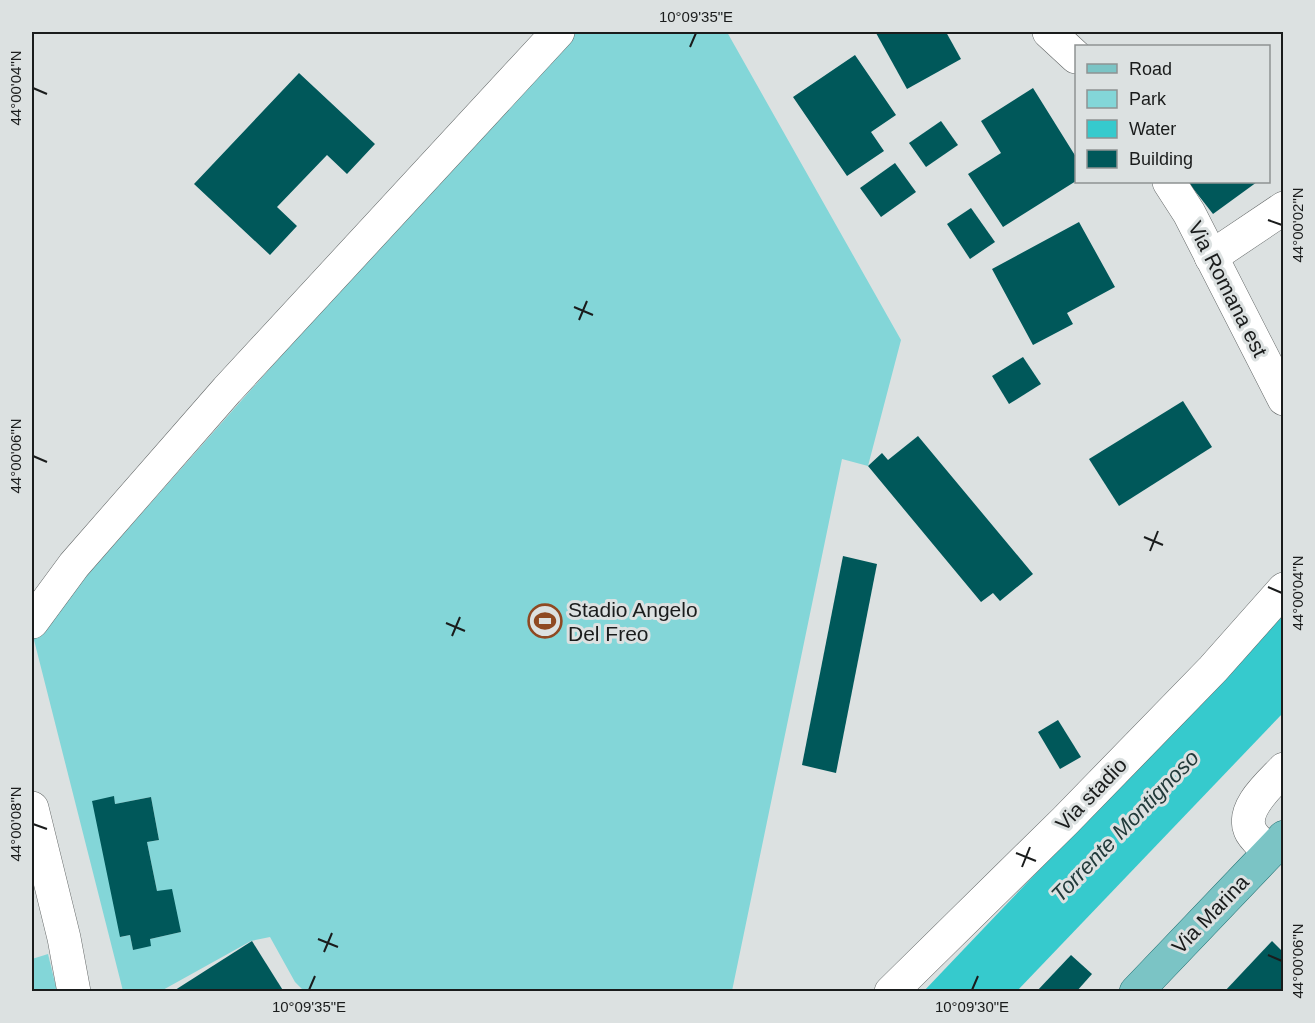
<svg xmlns="http://www.w3.org/2000/svg" width="1315" height="1023" font-family="Helvetica,sans-serif">
	<style>
		.green { fill: #83d6d8; fill-rule: evenodd }
		.water { fill: #36cacd }
		.building { fill: #00585a }
		.lines { fill: none; stroke-linecap: round; stroke-linejoin: round }
		.minor-casing { stroke: #636767; stroke-width: 34 }
		.major-casing { stroke: #206f71; stroke-width: 34 }
		.minor { stroke: #fff; stroke-width: 33 }
		.major { stroke: #7bc4c5; stroke-width: 33 }
		.ticks { fill: none; stroke: #1a1c1c; stroke-width: 2 }
		.labels { text-anchor: middle; dominant-baseline: central; stroke-width: 6; stroke-linejoin: round; paint-order: stroke }
		.street-label { font-size: 21px; fill: #1a1c1c; stroke: #dce1e1 }
		.poi-label { font-size: 21px; fill: #1a1c1c; stroke: #dce1e1; text-anchor: start }
		.water-label { font-size: 22px; font-style: italic; fill: #223a3a; stroke: #dce1e1 }
		.neatline { fill: none; stroke: #1a1c1c; stroke-width: 2 }
		.ticks-label { font-size: 15px; text-anchor: middle; fill: #1a1c1c }
	</style>
	<rect width="100%" height="100%" fill="#dce1e1"/>
	<!-- green -->
	<g class="green">
		<path d="M 571,32 L 727,32 L 901,340 L 868,466 L 842,459 L 732,991 L 304,991 L 295,982 L 270,937 L 251,941 L 161,991 L 123,991 L 33,636 L 365,261 ZM 114,797 L 115,804 L 151,797 L 159,840 L 147,842 L 157,891 L 181,932 L 150,939 L 133,950 L 130,935 L 121,937 Z"/>
		<path d="M 48,954 L 57,991 L 32,991 L 32,959 Z"/>
	</g>
	<!-- water -->
	<path class="water" d="M 1283,614 L 1283,713 L 1017,991 L 923,992 Z"/>
	<!-- building -->
	<g class="building">
		<path d="M 879,32 L 946,32 L 961,59 L 907,89 L 876,33 Z"/>
		<path d="M 855,55 L 896,115 L 871,132 L 884,151 L 847,176 L 793,97 Z"/>
		<path d="M 299,73 L 375,144 L 347,174 L 327,155 L 277,207 L 297,226 L 270,255 L 194,184 Z"/>
		<path d="M 1033,88 L 1076,157 L 1076,181 L 1003,227 L 968,174 L 1001,153 L 981,121 Z"/>
		<path d="M 941,121 L 958,145 L 926,167 L 909,143 Z"/>
		<path d="M 895,163 L 916,192 L 881,217 L 860,188 Z"/>
		<path d="M 1188,182 L 1257,182 L 1213,214 Z"/>
		<path d="M 971,208 L 995,242 L 970,259 L 947,224 Z"/>
		<path d="M 1079,222 L 1115,287 L 1067,313 L 1073,324 L 1033,345 L 992,269 Z"/>
		<path d="M 1023,357 L 1041,384 L 1009,404 L 992,376 Z"/>
		<path d="M 1183,401 L 1212,447 L 1119,506 L 1089,459 Z"/>
		<path d="M 918,436 L 1033,574 L 1000,601 L 993,593 L 981,602 L 868,466 L 882,453 L 888,460 Z"/>
		<path d="M 843,556 L 877,564 L 836,773 L 802,765 Z"/>
		<path d="M 1058,720 L 1081,757 L 1060,769 L 1038,732 Z"/>
		<path d="M 114,796 L 115,804 L 151,797 L 159,840 L 147,842 L 157,891 L 172,889 L 181,932 L 150,939 L 151,946 L 133,950 L 130,935 L 120,937 L 92,801 Z"/>
		<path d="M 252,941 L 284,992 L 172,992 L 208,969 Z"/>
		<path d="M 1272,941 L 1284,953 L 1284,992 L 1224,992 Z"/>
		<path d="M 1071,955 L 1092,974 L 1076,992 L 1036,992 Z"/>
	</g>
	<g class="lines">
		<defs>
			<g id="minor">
				<path d="M 1049,32 L 1076,57"/>
				<path d="M 1169,182 L 1189,213 L 1284,399"/>
				<path d="M 1211,257 L 1284,208"/>
				<path d="M 32,622 L 74,565 L 227,390 L 558,32"/>
				<path d="M 32,808 L 64,938 L 74,992"/>
				<path d="M 1269,852 C 1263,845 1253,838 1250,830 C 1241,808 1270,784 1284,769"/>
				<path d="M 891,992 L 1065,821 L 1213,669 L 1284,589"/>
			</g>
			<path id="major" d="M 1136,992 L 1284,837"/>
		</defs>
		<!-- minor casing -->
		<use href="#minor" class="minor-casing"/>
		<!-- major casing -->
		<use href="#major" class="major-casing"/>
		<!-- minor -->
		<use href="#minor" class="minor"/>
		<!-- major -->
		<use href="#major" class="major"/>
	</g>
	<!-- ticks -->
	<path class="ticks" d="M 690,47 L 696,33M 33,88 L 47,94M 1268,220 L 1282,225M 574,307 L 593,315M 579,320 L 587,301M 33,456 L 47,462M 1144,537 L 1163,545M 1150,551 L 1158,531M 1268,587 L 1282,593M 446,623 L 465,631M 452,636 L 460,617M 33,824 L 47,829M 1016,853 L 1036,861M 1022,867 L 1030,847M 318,939 L 338,947M 324,952 L 332,933M 1268,955 L 1282,961M 309,990 L 315,976M 972,990 L 978,976"/>
	<!-- icons -->
	<defs>
		<symbol id="stadium-ring" viewBox="-11 -11 22 22"><circle r="9.5" fill="#dce1e1" stroke="#8f4922" stroke-width="1.5"/><path d="M0-5a6.5 5 0 1 0 0 10a6.5 5 0 1 0 0-10ZM-3.5-1.8h7v3.6h-7Z" fill="#8f4922"/></symbol>
	</defs>
	<g fill-rule="evenodd">
		<use href="#stadium-ring" x="526" y="602" width="38" height="38"/>
	</g>
	<g class="labels">
		<!-- street labels -->
		<g class="street-label">
			<text transform="translate(1228 289) rotate(63)">Via Romana est</text>
			<text transform="translate(1091 794) rotate(-46)">Via stadio</text>
			<text transform="translate(1210 914) rotate(-46)">Via Marina</text>
		</g>
		<!-- poi labels -->
		<g class="poi-label">
			<text x="568" y="609">Stadio Angelo<tspan x="568" dy="24">Del Freo</tspan></text>
		</g>
		<!-- water labels -->
		<g class="water-label">
			<text transform="translate(1125 826) rotate(-46)">Torrente Montignoso</text>
		</g>
	</g>
	<!-- border -->
	<rect width="1315" height="1023" fill="none" stroke="#dce1e1" stroke-width="66"/>
	<!-- legend -->
	<rect x="1075" y="45" width="195" height="138" fill="#dce1e1" stroke="#8e9292" stroke-width="1.5"/>
	<rect x="1087" y="64" width="30" height="9" fill="#7bc4c5" stroke="#8e9292" stroke-width="1.5"/>
	<text x="1129" y="75" font-size="18" fill="#1a1c1c">Road</text>
	<rect x="1087" y="90" width="30" height="18" fill="#83d6d8" stroke="#8e9292" stroke-width="1.5"/>
	<text x="1129" y="105" font-size="18" fill="#1a1c1c">Park</text>
	<rect x="1087" y="120" width="30" height="18" fill="#36cacd" stroke="#8e9292" stroke-width="1.5"/>
	<text x="1129" y="135" font-size="18" fill="#1a1c1c">Water</text>
	<rect x="1087" y="150" width="30" height="18" fill="#00585a" stroke="#8e9292" stroke-width="1.5"/>
	<text x="1129" y="165" font-size="18" fill="#1a1c1c">Building</text>
	<rect x="33" y="33" width="1249" height="957" class="neatline"/>
	<g class="ticks-label">
		<text x="696" y="22">10°09'35"E</text>
		<text transform="translate(16 88) rotate(-90)" y="5">44°00'04"N</text>
		<text transform="translate(1298 225) rotate(-90)" y="5">44°00'02"N</text>
		<text transform="translate(16 456) rotate(-90)" y="5">44°00'06"N</text>
		<text transform="translate(1298 593) rotate(-90)" y="5">44°00'04"N</text>
		<text transform="translate(16 824) rotate(-90)" y="5">44°00'08"N</text>
		<text transform="translate(1298 961) rotate(-90)" y="5">44°00'06"N</text>
		<text x="309" y="1012">10°09'35"E</text>
		<text x="972" y="1012">10°09'30"E</text>
	</g>
</svg>
